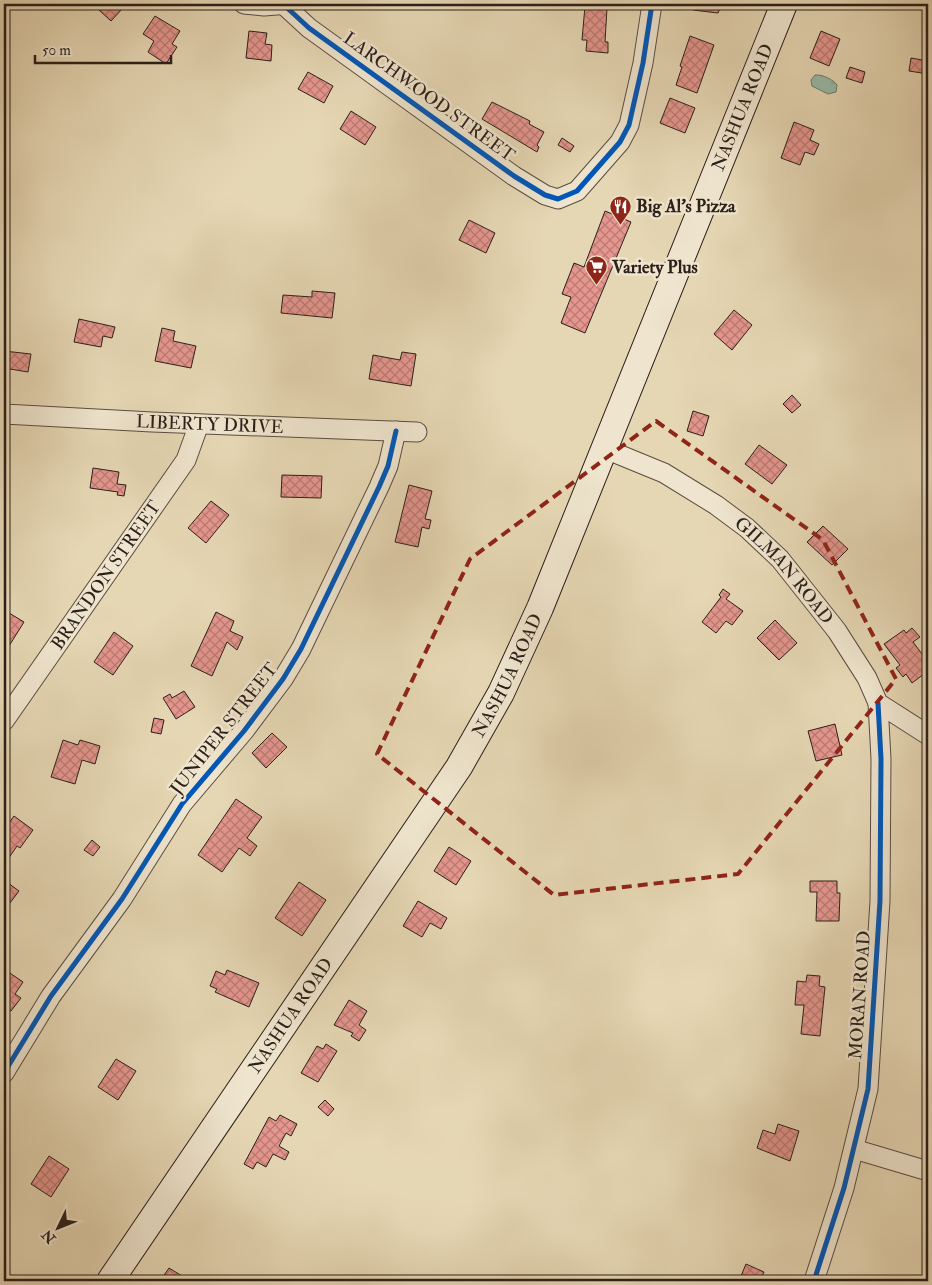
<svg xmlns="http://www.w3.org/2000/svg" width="932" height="1285" font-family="'IM FELL Double Pica',serif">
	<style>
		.water { fill: url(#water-ripples); stroke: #6c7c6e }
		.building { fill: url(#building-cross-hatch); stroke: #2b1f19 }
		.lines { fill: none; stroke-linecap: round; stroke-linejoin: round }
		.minor-casing { stroke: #5a4d40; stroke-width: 21 }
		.secondary-casing { stroke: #2b1f19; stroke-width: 28 }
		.minor { stroke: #efe5ce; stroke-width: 19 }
		.secondary { stroke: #efe5ce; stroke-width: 26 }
		.cycleway-casing { stroke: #efe5ce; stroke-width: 8 }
		.cycleway { stroke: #0057b8; stroke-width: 5 }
		.marked { fill: none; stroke: #8f2418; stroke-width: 4; stroke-dasharray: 10 6; stroke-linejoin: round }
		.labels { text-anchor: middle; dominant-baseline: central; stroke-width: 5; stroke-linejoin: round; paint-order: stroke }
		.street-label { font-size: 18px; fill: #2b1f19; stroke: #efe5ce }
		.poi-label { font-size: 18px; font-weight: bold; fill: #2b1f19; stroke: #efe5ce; text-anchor: start }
	</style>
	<defs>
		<pattern id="water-ripples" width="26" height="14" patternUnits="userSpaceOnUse" patternTransform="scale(1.25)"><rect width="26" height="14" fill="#97baa7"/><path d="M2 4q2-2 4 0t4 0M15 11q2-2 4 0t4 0" fill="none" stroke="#829f8f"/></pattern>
		<pattern id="building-cross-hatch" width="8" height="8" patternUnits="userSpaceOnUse" patternTransform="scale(1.25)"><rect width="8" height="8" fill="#e5968e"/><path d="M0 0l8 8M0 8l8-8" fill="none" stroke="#ba7a73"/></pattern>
	</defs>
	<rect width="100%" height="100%" fill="#e6d7b4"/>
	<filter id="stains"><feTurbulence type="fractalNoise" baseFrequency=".004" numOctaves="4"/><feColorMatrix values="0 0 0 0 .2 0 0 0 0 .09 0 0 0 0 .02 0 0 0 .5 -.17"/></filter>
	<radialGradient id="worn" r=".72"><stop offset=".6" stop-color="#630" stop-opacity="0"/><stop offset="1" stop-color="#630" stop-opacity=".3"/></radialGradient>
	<!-- water -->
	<path class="water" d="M 815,75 C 822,74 834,80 837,85 L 836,92 L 828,94 L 812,86 L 811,80 Z"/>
	<!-- building -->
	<g class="building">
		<path d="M 105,4 L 116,4 L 122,9 L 111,21 L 99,10 Z"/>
		<path d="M 694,4 L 722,4 L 718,13 L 693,10 Z"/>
		<path d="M 585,6 L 607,8 L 605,42 L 608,42 L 608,53 L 586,51 L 587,40 L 582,40 Z"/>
		<path d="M 155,16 L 180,31 L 172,44 L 177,47 L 166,64 L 148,52 L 154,41 L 143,34 Z"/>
		<path d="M 249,31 L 267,33 L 265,44 L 272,45 L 271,61 L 246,58 Z"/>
		<path d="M 821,31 L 840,39 L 829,66 L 810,58 Z"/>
		<path d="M 690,36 L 714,45 L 697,93 L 676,85 L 682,67 L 680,66 Z"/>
		<path d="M 911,58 L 928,61 L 928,74 L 909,71 Z"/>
		<path d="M 850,67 L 865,72 L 862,83 L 846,78 Z"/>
		<path d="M 308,72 L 333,86 L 324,103 L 298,89 Z"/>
		<path d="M 670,98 L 695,108 L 685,133 L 660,123 Z"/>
		<path d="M 492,102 L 530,121 L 529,124 L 544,132 L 537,145 L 539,147 L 537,152 L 482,119 Z"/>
		<path d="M 351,111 L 376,127 L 365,145 L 340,129 Z"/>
		<path d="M 794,122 L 814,130 L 810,140 L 819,144 L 814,155 L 805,152 L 800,165 L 781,158 Z"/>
		<path d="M 562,138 L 574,146 L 570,152 L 558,145 Z"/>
		<path d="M 605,211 L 631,222 L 585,333 L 561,323 L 571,297 L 562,294 L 574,263 L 584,267 Z"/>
		<path d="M 469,220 L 495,233 L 486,253 L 459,240 Z"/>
		<path d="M 312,291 L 335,293 L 332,318 L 281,313 L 283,295 L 312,297 Z"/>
		<path d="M 734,310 L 752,325 L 732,350 L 714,334 Z"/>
		<path d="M 79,319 L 115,327 L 112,338 L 103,336 L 101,347 L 74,342 Z"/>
		<path d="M 162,328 L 175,331 L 173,341 L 196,346 L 191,368 L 155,361 Z"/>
		<path d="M 4,351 L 31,354 L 28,372 L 4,368 Z"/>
		<path d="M 402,352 L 416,354 L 411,386 L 369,379 L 373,355 L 400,360 Z"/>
		<path d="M 792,395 L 801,405 L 792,413 L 783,404 Z"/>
		<path d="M 693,411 L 709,416 L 703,436 L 687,431 Z"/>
		<path d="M 759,445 L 787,465 L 772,484 L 745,464 Z"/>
		<path d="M 93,468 L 119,472 L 117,484 L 126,485 L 124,496 L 117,495 L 118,492 L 90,488 Z"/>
		<path d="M 282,475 L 322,476 L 321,498 L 281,497 Z"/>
		<path d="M 409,485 L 432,491 L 425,519 L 431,520 L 429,529 L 422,527 L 418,547 L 395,542 Z"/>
		<path d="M 211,501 L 229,515 L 206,543 L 188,528 Z"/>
		<path d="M 823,526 L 848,549 L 832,565 L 807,542 Z"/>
		<path d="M 723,589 L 730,594 L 726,599 L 743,611 L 732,625 L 726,621 L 716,633 L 702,622 L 721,597 L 719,595 Z"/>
		<path d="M 4,610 L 24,622 L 4,654 Z"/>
		<path d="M 216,612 L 234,621 L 230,631 L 243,637 L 237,650 L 227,642 L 212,676 L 191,666 Z"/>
		<path d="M 775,620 L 797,643 L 779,660 L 757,638 Z"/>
		<path d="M 912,628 L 920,637 L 913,642 L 928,662 L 928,671 L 912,683 L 906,674 L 903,677 L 896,668 L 900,665 L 884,644 L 904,630 L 906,633 Z"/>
		<path d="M 114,632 L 133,646 L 113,675 L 94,662 Z"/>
		<path d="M 184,691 L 195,707 L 176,719 L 163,698 L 170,694 L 172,698 Z"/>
		<path d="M 154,718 L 164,720 L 161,734 L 151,732 Z"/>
		<path d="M 835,724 L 842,755 L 816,761 L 808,731 Z"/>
		<path d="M 272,733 L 287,747 L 266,768 L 252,753 Z"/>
		<path d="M 63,740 L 78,745 L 80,740 L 100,746 L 95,764 L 82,760 L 75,784 L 51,777 Z"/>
		<path d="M 236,799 L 262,817 L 247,838 L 257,846 L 250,856 L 239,848 L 222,872 L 198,855 Z"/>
		<path d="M 14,816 L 33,830 L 20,848 L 17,846 L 4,865 L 4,830 Z"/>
		<path d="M 92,840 L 100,847 L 93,856 L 84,850 Z"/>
		<path d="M 449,847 L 471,861 L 456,885 L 434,871 Z"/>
		<path d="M 4,880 L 19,891 L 7,907 L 4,905 Z"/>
		<path d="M 810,881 L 837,881 L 837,893 L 840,893 L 839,921 L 816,921 L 817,892 L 810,892 Z"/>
		<path d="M 299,882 L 326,900 L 302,936 L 275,918 Z"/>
		<path d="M 418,901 L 447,918 L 441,929 L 430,923 L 422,937 L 403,926 Z"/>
		<path d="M 4,969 L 23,982 L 15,994 L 21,998 L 11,1011 L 6,1008 L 4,1011 Z"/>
		<path d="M 227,970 L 259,983 L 249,1007 L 215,992 L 217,989 L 210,986 L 216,971 L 225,975 Z"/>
		<path d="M 807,975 L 820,976 L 819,986 L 825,987 L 820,1036 L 801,1034 L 804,1005 L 795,1005 L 797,981 L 806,982 Z"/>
		<path d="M 349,1000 L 367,1011 L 359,1025 L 366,1030 L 359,1041 L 351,1036 L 353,1033 L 334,1025 Z"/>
		<path d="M 927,1009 L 928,1009 L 928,1060 L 923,1059 Z"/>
		<path d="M 326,1044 L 337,1051 L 318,1082 L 301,1073 L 317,1046 L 323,1049 Z"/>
		<path d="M 116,1059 L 136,1071 L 118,1100 L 98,1087 Z"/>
		<path d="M 325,1100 L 334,1109 L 328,1116 L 318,1107 Z"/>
		<path d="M 280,1115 L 297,1124 L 291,1136 L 286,1133 L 279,1146 L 289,1152 L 285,1160 L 273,1154 L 266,1167 L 257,1162 L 253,1169 L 244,1164 L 269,1117 L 276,1121 Z"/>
		<path d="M 778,1124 L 799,1131 L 790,1161 L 757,1148 L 763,1130 L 775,1134 Z"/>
		<path d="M 49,1156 L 69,1169 L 51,1197 L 31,1184 Z"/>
		<path d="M 746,1264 L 764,1272 L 760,1281 L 739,1281 Z"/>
		<path d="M 169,1268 L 187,1279 L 185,1281 L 160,1281 Z"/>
	</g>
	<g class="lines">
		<defs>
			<g id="minor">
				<path d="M 244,4 L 264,6 L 289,4"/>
				<path d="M 284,5 L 309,28 L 514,176 L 545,195 L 558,199 L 577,191 L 620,142 L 629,125 L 643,63 L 652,4"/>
				<path id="s1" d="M 4,414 L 152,422 L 417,432"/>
				<path id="s2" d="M 603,448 L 664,473 L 716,505 L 747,528 L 780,559 L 837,631 L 867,678 L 878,703 L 928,735"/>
				<path id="s3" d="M 4,721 L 186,460 L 199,424"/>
				<path d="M 4,1073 L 51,996 L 122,899 L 182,804 L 244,731 L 283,679 L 301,649 L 379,487 L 388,466 L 396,431"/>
				<path d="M 854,1149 L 928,1171"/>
				<path d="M 814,1281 L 844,1188 L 868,1089 L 880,901 L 881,759 L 878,703"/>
			</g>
			<g id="secondary">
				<path id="s4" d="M 110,1281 L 459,767 L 501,693 L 540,608 L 784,4"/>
			</g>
		</defs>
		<!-- minor casing -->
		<use href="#minor" class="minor-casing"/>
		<!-- secondary casing -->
		<use href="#secondary" class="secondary-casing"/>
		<!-- minor -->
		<use href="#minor" class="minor"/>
		<!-- secondary -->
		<use href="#secondary" class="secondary"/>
		<defs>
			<g id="cycleway">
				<path d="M 284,5 L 309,28 L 514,176 L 545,195 L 558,199 L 577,191 L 620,142 L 629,125 L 643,63 L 652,4"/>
				<path d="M 4,1073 L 51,996 L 122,899 L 182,804 L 244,731 L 283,679 L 301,649 L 379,487 L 388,466 L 396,431"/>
				<path d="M 814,1281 L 844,1188 L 868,1089 L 880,901 L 881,759 L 878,703"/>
			</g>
		</defs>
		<!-- cycleway casing -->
		<use href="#cycleway" class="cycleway-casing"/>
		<!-- cycleway -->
		<use href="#cycleway" class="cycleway"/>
	</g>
	<!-- marked area -->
	<path class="marked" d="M 656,421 L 823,540 L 896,679 L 738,874 L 554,895 L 377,754 L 470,559 Z"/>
	<!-- icons -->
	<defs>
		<symbol id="restaurant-pin" viewBox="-11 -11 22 30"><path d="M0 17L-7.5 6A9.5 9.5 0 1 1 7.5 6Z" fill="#8f2418" stroke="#efe5ce"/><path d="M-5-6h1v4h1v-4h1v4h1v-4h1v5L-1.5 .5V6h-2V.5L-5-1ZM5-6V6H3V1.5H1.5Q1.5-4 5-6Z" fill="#fff"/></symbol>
		<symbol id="supermarket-pin" viewBox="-11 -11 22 30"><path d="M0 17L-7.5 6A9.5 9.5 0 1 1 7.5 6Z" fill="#8f2418" stroke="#efe5ce"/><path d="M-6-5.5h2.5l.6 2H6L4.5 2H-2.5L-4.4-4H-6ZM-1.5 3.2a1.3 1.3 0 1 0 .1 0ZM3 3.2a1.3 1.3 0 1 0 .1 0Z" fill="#fff"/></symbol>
	</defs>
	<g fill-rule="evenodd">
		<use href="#restaurant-pin" x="608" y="194" width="25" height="34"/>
		<use href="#supermarket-pin" x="584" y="254" width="25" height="34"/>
	</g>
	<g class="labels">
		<!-- street labels -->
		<g class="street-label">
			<text transform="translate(429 97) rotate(36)">LARCHWOOD STREET</text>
			<text stroke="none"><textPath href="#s4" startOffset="1340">NASHUA ROAD</textPath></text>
			<text stroke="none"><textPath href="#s1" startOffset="206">LIBERTY DRIVE</textPath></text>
			<text stroke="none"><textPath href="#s2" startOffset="222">GILMAN ROAD</textPath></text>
			<text stroke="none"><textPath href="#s3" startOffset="178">BRANDON STREET</textPath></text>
			<text stroke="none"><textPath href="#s4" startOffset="725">NASHUA ROAD</textPath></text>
			<text transform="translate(224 729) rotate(-52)">JUNIPER STREET</text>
			<text transform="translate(860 995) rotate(-86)">MORAN ROAD</text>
			<text stroke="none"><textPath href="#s4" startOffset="321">NASHUA ROAD</textPath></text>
		</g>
		<!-- poi labels -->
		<g class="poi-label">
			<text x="636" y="206">Big Al's Pizza</text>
			<text x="612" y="267">Variety Plus</text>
		</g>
	</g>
	<!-- margin -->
	<rect width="932" height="1285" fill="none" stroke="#e6d7b4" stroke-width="20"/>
	<rect x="5" y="5" width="922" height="1275" fill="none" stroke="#2b1f19" stroke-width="2.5"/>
	<rect x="10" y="10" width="912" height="1265" fill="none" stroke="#2b1f19"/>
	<!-- north arrow -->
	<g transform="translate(58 1228) rotate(227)" stroke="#efe5ce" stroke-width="4" paint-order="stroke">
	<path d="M0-4L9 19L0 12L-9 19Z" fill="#2b1f19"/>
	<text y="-8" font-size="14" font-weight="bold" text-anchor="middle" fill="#2b1f19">N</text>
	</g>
	<!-- scale -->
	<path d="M35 55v8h136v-8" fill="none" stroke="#2b1f19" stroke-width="2.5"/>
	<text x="42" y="55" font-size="15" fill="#2b1f19" stroke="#efe5ce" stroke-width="4" paint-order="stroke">50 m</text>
	<rect width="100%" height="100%" filter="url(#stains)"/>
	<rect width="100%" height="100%" fill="url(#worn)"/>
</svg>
